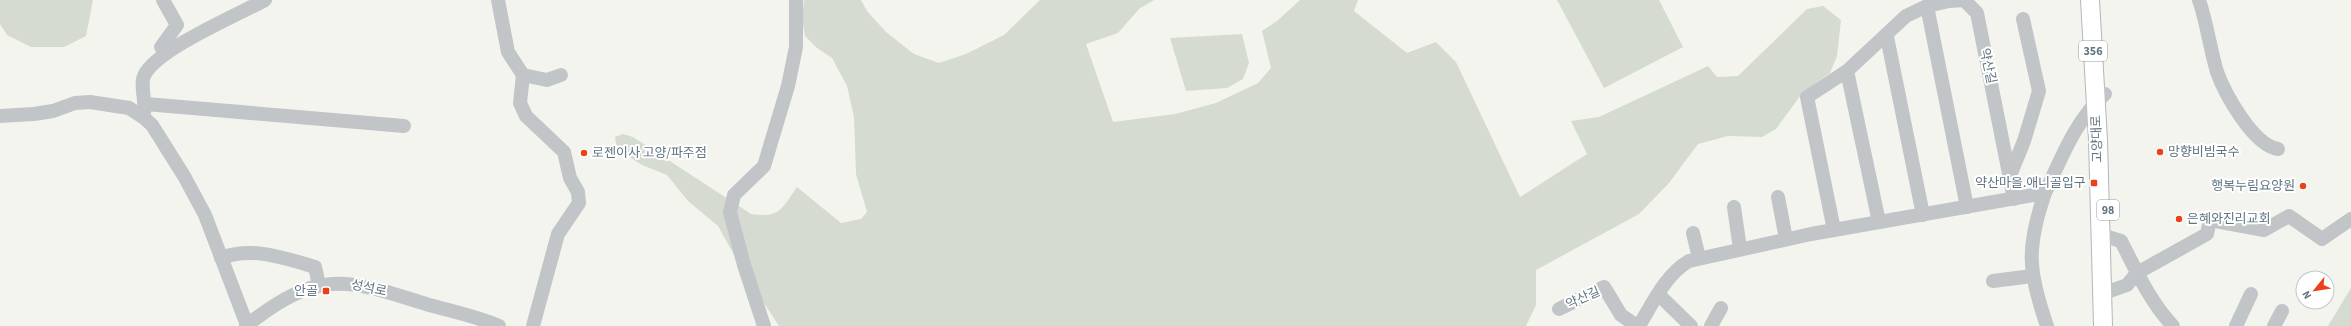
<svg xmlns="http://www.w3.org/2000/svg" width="2351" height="326" font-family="'Source Sans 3','Noto Sans KR',sans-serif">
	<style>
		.green { fill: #d5dbd0 }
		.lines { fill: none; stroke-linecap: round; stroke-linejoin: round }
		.major-casing { stroke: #b2b7ba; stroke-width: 20 }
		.minor { stroke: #c1c5c8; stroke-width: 14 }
		.major { stroke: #fff; stroke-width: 18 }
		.poi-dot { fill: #e9411a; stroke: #fff; stroke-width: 1.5 }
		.labels { text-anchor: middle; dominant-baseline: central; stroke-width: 4; stroke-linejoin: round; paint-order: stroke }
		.shield { fill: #fff; stroke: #909ea8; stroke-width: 1 }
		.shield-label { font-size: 12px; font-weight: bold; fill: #617582 }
		.street-label { font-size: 13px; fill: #617582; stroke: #fff }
		.poi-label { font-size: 13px; fill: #617582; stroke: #fff; text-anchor: start }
	</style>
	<rect width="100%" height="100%" fill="#f4f4ef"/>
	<!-- green -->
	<g class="green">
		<path d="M 0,0 L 93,0 L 86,36 L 64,47 L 31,47 L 7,35 L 0,24 Z"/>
		<path d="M 804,0 L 861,0 L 867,11 L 886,32 L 914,54 L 939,63 L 966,54 L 1004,35 L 1040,0 L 1154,0 L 1139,9 L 1118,33 L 1086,44 L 1113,122 L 1175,114 L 1216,103 L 1258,83 L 1271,68 L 1262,31 L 1277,21 L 1300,0 L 1358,0 L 1354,11 L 1407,53 L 1436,42 L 1456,62 L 1520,197 L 1587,154 L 1571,121 L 1599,117 L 1708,66 L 1717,77 L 1738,76 L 1807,9 L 1823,6 L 1841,20 L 1837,56 L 1830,73 L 1803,92 L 1776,129 L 1762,137 L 1728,136 L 1698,144 L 1669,183 L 1639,214 L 1536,270 L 1536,305 L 1526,326 L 779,326 L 743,271 L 718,226 L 688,201 L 667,175 L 642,165 L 620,151 L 616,144 L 615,137 L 623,134 L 633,137 L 751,214 C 780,218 781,210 797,187 L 841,223 L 861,219 L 867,212 L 856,174 L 854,117 L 847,86 L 832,58 L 817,48 L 805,36 L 802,18 Z"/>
		<path d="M 1557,0 L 1659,0 L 1683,47 L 1604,88 Z"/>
		<path d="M 1242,34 L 1249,63 L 1243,79 L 1227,88 L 1186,91 L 1170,38 Z"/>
		<path d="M 2351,288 L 2351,326 L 2328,326 Z"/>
	</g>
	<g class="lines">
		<defs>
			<path id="major" d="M 2090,0 L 2098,140 L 2103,326"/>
		</defs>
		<!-- major casing -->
		<use href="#major" class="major-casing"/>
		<!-- minor -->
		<g class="minor">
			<path d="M 163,0 L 177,25 L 161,47 L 166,52"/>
			<path d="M 498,0 L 508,52 L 523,75 L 520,103 L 526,116 L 564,152 L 570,178 L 578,192 L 579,203 L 558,234 L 533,326"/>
			<path d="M 2199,0 C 2207,23 2210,49 2217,72 C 2225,94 2253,145 2278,149"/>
			<path d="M 1927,6 L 1967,207"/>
			<path d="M 1887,37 L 1923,215"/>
			<path d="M 1847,71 L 1879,222"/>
			<path d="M 523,75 L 547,80 L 561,75"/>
			<path d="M 146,104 L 404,126"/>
			<path d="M 144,113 C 146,102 140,84 144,76 C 155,50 237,15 265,0"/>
			<path d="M 0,116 L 34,114 L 53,111 L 75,103 L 90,102 L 129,108 L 143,117 L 152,125 L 184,176 L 205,215 L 247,325"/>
			<path d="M 2011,173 L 2024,141 L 2039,91 L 2023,19"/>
			<path d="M 2045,193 C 2061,159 2076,119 2105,94"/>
			<path d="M 1778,197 L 1786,239"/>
			<path d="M 1734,207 L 1740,249"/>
			<path d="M 1834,230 L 1807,97 L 1847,71 L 1906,16 L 1927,6 L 1949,1 L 1964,0 L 1977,13 L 2014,199"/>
			<path d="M 1693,233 L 1699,258"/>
			<path d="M 2108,237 L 2121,241 C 2136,270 2150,302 2173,326"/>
			<path d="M 221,258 C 251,246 285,258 315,267 L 319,285"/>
			<path d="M 1993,281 L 2032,276"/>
			<path d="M 2110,291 L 2127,285 L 2137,273 L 2207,234 L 2210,220 L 2264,230 L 2289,216 L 2322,239 L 2351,219"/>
			<path d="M 1658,294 L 1691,326"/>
			<path d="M 1559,309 L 1604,287 L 1621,315 L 1637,326"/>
			<path d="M 246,326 C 318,269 345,278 426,304 C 450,311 476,316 499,326"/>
			<path d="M 764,326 L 744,265 L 730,212 L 734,195 L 764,166 L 788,86 L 796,47 L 796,0"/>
			<path d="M 1639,326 C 1652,304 1666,274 1689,261 L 1811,234 L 2045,193 C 2026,248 2028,271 2047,326"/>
			<path d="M 1711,326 L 1721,308"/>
			<path d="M 2236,326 L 2251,294"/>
			<path d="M 2274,326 L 2282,311"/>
		</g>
		<!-- major -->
		<use href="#major" class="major"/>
	</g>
	<!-- markers -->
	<g class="poi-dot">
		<circle cx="2160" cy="152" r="4"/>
		<circle cx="584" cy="153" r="4"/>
		<rect x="2090" y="179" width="8" height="8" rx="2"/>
		<circle cx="2303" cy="186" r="4"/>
		<circle cx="2179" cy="219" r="4"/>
		<rect x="322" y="287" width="8" height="8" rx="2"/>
	</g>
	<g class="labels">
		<!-- shield labels -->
		<g class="shield">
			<rect x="2079" y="41" width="28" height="20" rx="3"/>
			<rect x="2097" y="200" width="22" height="20" rx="3"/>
		</g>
		<g class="shield-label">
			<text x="2093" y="51">356</text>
			<text x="2108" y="210">98</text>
		</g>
		<!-- street labels -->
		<g class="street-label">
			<text transform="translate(1988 66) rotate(78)">약산길</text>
			<text transform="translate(2097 139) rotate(-92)">고양대로</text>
			<text transform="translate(369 288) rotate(12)">성석로</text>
			<text transform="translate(1583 298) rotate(-24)">약산길</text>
		</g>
		<!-- poi labels -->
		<g class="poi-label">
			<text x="2168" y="152">망향비빔국수</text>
			<text x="592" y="153">로젠이사 고양/파주점</text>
			<text x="2086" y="183" text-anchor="end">약산마을.애니골입구</text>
			<text x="2295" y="186" text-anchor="end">행복누림요양원</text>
			<text x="2187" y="219">은혜와진리교회</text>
			<text x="318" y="291" text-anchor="end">안골</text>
		</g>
	</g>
	<!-- north arrow -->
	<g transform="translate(2315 290) rotate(240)"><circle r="19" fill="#ffffff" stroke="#c0c8cd"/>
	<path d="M0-3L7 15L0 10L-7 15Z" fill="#e9411a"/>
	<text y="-6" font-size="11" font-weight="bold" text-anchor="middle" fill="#617582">N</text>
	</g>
</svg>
